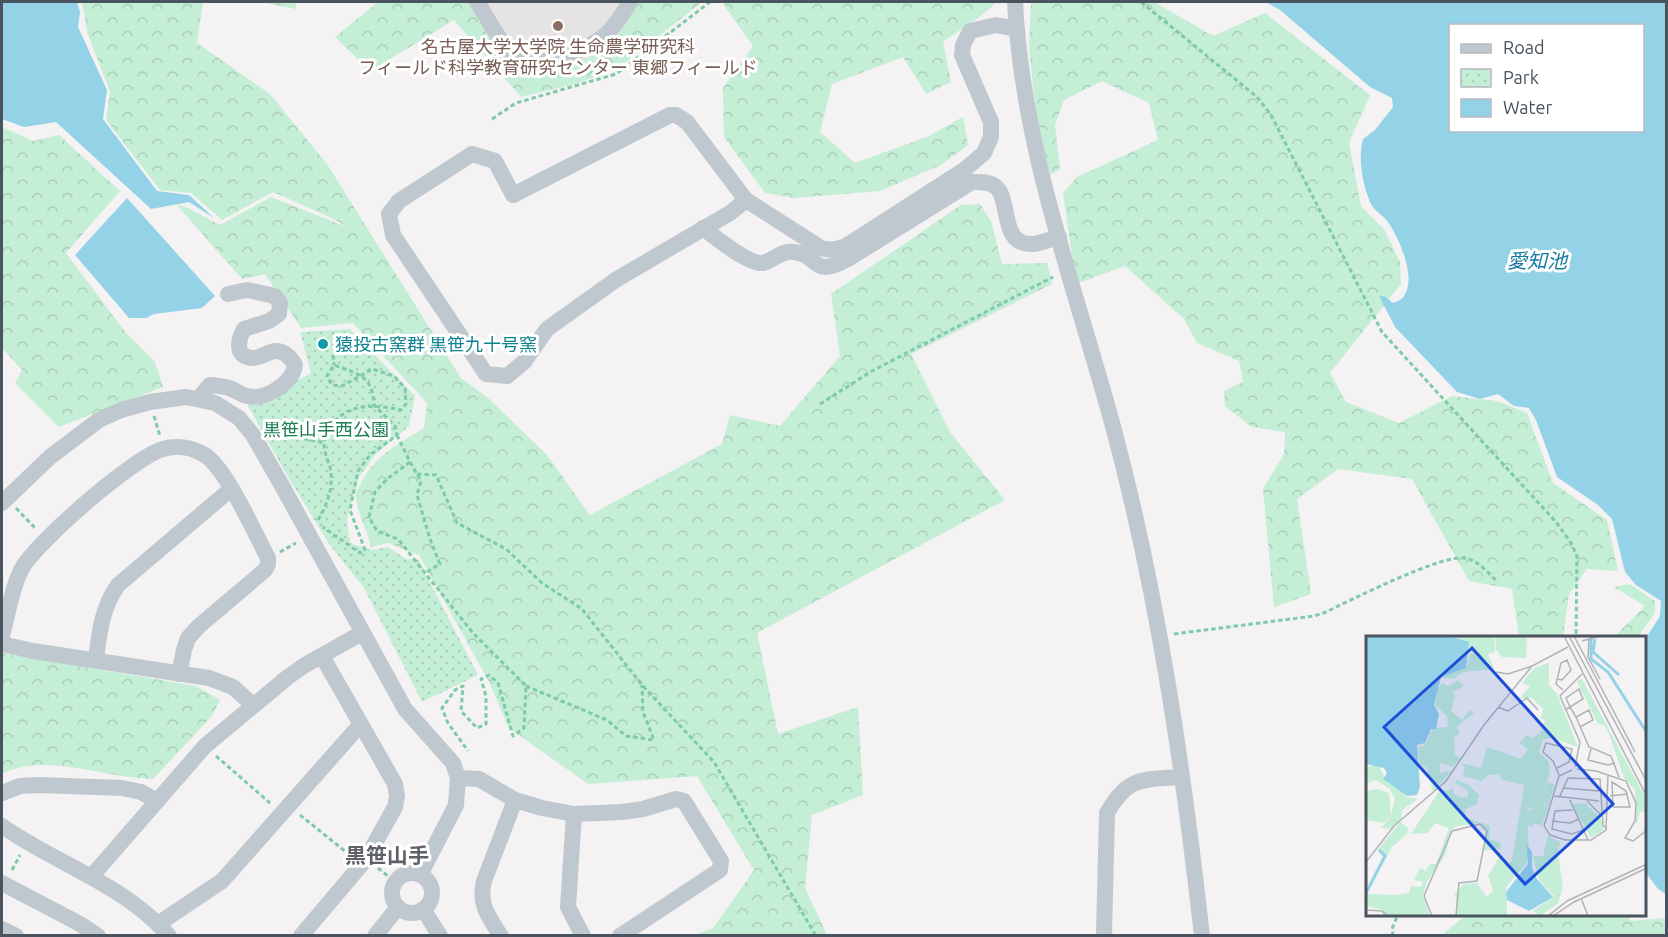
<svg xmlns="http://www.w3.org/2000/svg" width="1668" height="937" font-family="Ubuntu,'Noto Sans JP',sans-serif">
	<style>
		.education { fill: #e5e3e3 }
		.forest { fill: url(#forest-crowns) }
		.park { fill: url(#park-dots) }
		.water { fill: #94d2e8; fill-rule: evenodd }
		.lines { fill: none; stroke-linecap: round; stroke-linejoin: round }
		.path { stroke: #7ecaa9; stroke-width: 3; stroke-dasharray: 4.5 3; stroke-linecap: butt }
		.minor { stroke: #c0c8cf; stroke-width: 16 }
		.education-dot { fill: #8d6e63; stroke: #fff; stroke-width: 2 }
		.culture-dot { fill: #0f9aa8; stroke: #fff; stroke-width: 2 }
		.labels { text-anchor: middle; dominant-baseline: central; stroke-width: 6; stroke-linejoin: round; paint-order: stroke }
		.education-label { font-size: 18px; fill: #785e54; stroke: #fff }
		.culture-label { font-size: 18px; fill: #0d838f; stroke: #fff; text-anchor: start }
		.park-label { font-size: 18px; fill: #1d7d53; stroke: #fff }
		.water-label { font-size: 20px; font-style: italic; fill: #157a9f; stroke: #fff }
		.quarter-label { font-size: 21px; font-weight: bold; fill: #5e6166; stroke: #fff }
		.inset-river { fill: none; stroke: #94d2e8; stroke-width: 3 }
		.inset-road { fill: none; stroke: #b0b3b7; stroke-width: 1.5 }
		.view { fill: #1d4ed8; fill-opacity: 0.15; stroke: #1d4ed8; stroke-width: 3 }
		.inset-edge { fill: none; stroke: #4a545e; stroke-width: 3 }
	</style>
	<defs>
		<pattern id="forest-crowns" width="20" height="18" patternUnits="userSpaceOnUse" patternTransform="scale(1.5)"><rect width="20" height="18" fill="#c4eed6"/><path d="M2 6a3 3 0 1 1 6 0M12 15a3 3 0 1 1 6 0" fill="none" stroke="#aaceba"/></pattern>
		<pattern id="park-dots" width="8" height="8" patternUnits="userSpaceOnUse" patternTransform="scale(1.5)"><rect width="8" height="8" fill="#c4eed6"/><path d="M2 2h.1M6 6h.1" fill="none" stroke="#aaceba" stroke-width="1.8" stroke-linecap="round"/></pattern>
	</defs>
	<rect width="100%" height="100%" fill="#f4f2f2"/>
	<!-- education -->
	<path class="education" d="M 465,2 L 652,2 L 618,51 L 570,72 L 506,63 Z"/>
	<!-- forest -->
	<g class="forest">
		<path d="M 82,2 L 203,2 L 197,43 L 270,94 L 327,164 L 461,378 L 488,398 L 547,455 L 590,515 L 722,444 L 730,415 L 780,426 L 840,356 L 831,294 L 961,205 L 980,204 L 991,221 L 1002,264 L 1047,263 L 1052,284 L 911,354 L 950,432 L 1005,500 L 757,633 L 778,734 L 858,707 L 863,795 L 812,815 L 805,888 L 827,935 L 695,935 L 713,928 L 754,870 L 697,776 L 588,784 L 509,728 L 489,682 L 419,555 L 388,543 L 371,547 C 367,530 358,515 356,498 C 355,493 357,490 360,485 C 373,457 398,444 424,428 L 427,403 L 353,323 L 301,328 L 265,274 L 242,279 L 176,204 L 190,209 L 220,225 L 271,197 L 347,227 L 334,219 L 273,192 L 222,220 L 191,193 L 160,190 L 106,120 L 110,91 L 88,35 Z"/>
		<path d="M 261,2 L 296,2 L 296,9 Z"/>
		<path d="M 378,2 L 468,2 L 515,60 C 532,61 556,66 572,63 C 607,57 623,29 639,2 L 702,2 L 617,69 L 575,84 L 521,97 L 454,20 L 370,71 L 335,37 Z"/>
		<path d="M 722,2 L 997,2 L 982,15 L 943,42 L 951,82 L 926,94 L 903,57 L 832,84 L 820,132 L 855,163 L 929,136 L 963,117 L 968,145 L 941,165 L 880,191 L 794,198 L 765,193 L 724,137 L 723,88 L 753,46 Z"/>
		<path d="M 1031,2 L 1154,2 L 1213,36 L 1265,13 L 1370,95 L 1349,143 L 1361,206 L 1384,229 L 1400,262 L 1401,284 L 1330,373 L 1346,402 L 1399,423 L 1452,396 L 1497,401 L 1527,413 L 1553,483 L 1607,520 L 1618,571 L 1587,569 L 1569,594 L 1563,637 L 1519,637 L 1512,589 L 1469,581 L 1412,479 L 1338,469 L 1297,499 L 1311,594 L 1274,607 L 1263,489 L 1284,454 L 1285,432 L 1252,427 L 1225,406 L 1224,391 L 1243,382 L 1239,361 L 1197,343 L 1184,319 L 1125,266 L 1076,284 L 1063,193 L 1077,177 L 1158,140 L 1149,103 L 1102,81 L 1064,100 L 1055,125 L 1060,169 L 1051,175 L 1039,143 L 1029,48 Z"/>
		<path d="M 2,127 L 33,141 L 59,135 L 120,191 L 66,253 L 126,333 L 155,362 L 163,387 L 59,427 L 15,383 L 22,370 L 2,348 Z"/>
		<path d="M 1630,584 L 1655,601 L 1655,613 L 1638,637 L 1614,637 L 1645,606 L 1614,587 Z"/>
		<path d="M 2,653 L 196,686 L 220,700 L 212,716 L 153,779 C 139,778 125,777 111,774 C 76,768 35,757 2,774 Z"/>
		<path d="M 1626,914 L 1631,921 L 1666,918 L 1666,935 L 1442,935 L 1466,915 Z"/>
	</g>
	<!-- park -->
	<path class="park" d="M 350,329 L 415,396 L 409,426 L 375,455 L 359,477 L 347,519 L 350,543 L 371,550 L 388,547 L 406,559 L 418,559 L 478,675 L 422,702 L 364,588 L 329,544 L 287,475 L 248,406 L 311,373 L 300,332 Z"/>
	<!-- water -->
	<g class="water">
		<path d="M 2,2 L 77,2 L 80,12 L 78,27 L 107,90 L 103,119 L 157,191 L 189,195 L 214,218 L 189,202 L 151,209 L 56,122 L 24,127 L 2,119 Z"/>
		<path d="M 1266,2 L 1666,2 L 1666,894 L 1658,889 L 1646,873 L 1646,638 L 1660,616 L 1661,601 L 1636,585 L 1625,572 L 1612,519 L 1598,505 L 1557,477 L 1536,420 L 1529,408 L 1514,406 L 1498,394 L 1480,399 L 1457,392 L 1395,327 L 1379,296 L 1384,296 L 1393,303 C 1397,301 1402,300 1404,296 C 1417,278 1399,238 1388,222 C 1383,215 1373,210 1370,202 C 1362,182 1358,159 1363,139 L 1375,130 L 1393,107 L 1392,98 L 1370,87 L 1280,10 ZM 1450,26 L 1642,26 L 1642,130 L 1450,130 Z"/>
		<path d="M 127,198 L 215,296 L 202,308 L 154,314 L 146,318 L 129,318 L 75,255 Z"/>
	</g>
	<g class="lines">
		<!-- path -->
		<g class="path">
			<path d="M 1141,2 L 1257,97 L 1271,115 L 1382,332 L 1556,522 L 1571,543 L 1577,556 L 1576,637"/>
			<path d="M 492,119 L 516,103 L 616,74 L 710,2"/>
			<path d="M 333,355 L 334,365"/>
			<path d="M 820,404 L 872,371 L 1053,277"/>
			<path d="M 154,416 L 160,436"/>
			<path d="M 397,435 L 410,462 L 387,479 L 375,492 L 369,517 L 377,531 L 398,539 L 473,633 L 526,686 L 524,728 L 513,736 L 498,683 L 489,675 L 481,679 L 486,696 L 486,724 L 477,728 L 461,711 L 463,686 L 455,690 L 442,708 L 448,723 L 468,751"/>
			<path d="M 296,437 L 325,443"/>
			<path d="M 410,462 L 421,481 L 417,495 L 430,539 L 440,564 L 425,573"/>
			<path d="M 417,474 L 436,475 L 457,523 L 506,549 L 542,583 L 582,609 L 642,685 L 714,762 L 816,936"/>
			<path d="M 16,508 L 36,529"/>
			<path d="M 318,520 C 328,503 334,487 330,467 C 328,460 324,452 324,445 C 324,437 329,430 333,424 C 348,402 378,405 401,410 L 406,404 L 405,388 L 394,376 L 372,369 L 360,376 L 342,386 L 332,385 L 327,376 L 334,365 C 360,375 372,375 374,405 L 395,426 L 397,435 L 370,455 L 358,471 L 350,510 L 365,550 L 360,553 L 323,527"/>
			<path d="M 280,552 L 296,543"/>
			<path d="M 1174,634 L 1314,616 L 1326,612 C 1351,600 1442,554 1465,558 C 1478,560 1489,574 1498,582"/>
			<path d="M 526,686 L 607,720 L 626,736 L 654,740 L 643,712 L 642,685"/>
			<path d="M 216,756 L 270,803"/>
			<path d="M 300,815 L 351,856"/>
			<path d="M 378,868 L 395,882"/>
			<path d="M 12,870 L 20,855"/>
			<path d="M 1393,936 L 1392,929 L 1398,914"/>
		</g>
		<!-- minor -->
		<g class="minor">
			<path d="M 477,2 C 489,20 500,45 519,58 C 538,71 589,49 605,35 C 615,27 623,13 630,2"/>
			<path d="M 1015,2 C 1022,149 1076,289 1114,430 C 1158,595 1183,766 1202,936"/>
			<path d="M 746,200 L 730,213 L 617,279 L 547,329 L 524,362 L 507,376 L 486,374 L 393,235 L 389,214 L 399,201 L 472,154 L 495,161 L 513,195 L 670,115 L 676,115 L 687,122 L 746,200 L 821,248 C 830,251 837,249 846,246 L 964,170 L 984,153 L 991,137 L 991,122 L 962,55 L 963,45 L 970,31 L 996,25 L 1017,29"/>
			<path d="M 703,228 C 715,237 749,265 763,263 C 774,260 782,250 794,252 C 820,255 811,279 848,259 L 972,182 C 980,182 992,181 998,189 C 1010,204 1001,245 1032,244 C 1040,244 1050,239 1059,237"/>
			<path d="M 198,399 L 210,385 C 217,386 223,386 229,388 C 236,390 241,395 247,396 C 265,401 293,383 295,365 C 291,358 285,351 276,351 C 269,351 261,358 253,358 C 234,357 238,340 244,329 L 269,321 L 279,314 L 280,303 L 275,296 L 247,290 L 228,294"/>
			<path d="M 2,503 L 50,457 L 99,420 L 121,410 L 150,402 L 186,397 L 215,403 L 239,418 L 253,435 L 281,484 L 405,709 L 453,763 L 458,778 L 456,805 L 420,875"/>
			<path d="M 2,636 C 8,615 11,590 21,570 C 35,543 134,457 163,449 C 176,445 191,447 203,454 C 225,465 255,534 268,558 L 268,564 L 265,570 L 199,626 L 188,638 L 184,650 L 179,674"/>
			<path d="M 2,644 L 33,651 L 209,678 L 233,687 L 253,705"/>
			<path d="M 96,660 C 99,634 102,607 118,585 L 231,489"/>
			<path d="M 458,778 L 479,779 L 515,800 L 542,808 L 574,814 L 622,812 L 643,809 L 676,799 L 684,801 L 721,861 L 720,870 L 620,936"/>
			<path d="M 2,793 L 20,786 L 38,785 L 122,788 L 141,792 L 157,801"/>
			<path d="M 574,814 L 568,907 L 583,936"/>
			<path d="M 2,826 C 56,864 124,884 169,936"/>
			<circle cx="412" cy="893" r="20"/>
			<path d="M 91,877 L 205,746 L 288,677 L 305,665 L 362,633"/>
			<path d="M 2,883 L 80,924 L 98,936"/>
			<path d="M 423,909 L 440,936"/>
			<path d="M 158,924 L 222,881 L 360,725"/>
			<path d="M 2,929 L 16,936"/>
			<path d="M 301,936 L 366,859 L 395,807 L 397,796 L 395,784 L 322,656"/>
			<path d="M 375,936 L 398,907"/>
			<path d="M 501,936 C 489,918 478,904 484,881 L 515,800"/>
			<path d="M 1104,936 L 1107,813 C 1128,776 1142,780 1181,777"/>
		</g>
	</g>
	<!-- markers -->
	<circle class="education-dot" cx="558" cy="26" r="6"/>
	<circle class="culture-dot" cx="323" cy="344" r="6"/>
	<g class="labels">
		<!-- education labels -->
		<g class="education-label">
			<text x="558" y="46">名古屋大学大学院 生命農学研究科<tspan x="558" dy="21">フィールド科学教育研究センター 東郷フィールド</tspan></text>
		</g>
		<!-- culture labels -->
		<g class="culture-label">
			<text x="335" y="344">猿投古窯群 黒笹九十号窯</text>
		</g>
		<!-- park labels -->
		<g class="park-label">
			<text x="326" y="429">黒笹山手西公園</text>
		</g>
		<!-- water labels -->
		<g class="water-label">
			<text x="1537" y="260">愛知池</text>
		</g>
		<!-- quarter labels -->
		<g class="quarter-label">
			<text x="387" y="855">黒笹山手</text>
		</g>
	</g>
	<!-- overview -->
	<g transform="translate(1366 636)">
		<rect width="280" height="280" fill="#f4f2f2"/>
		<path d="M 84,0 L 128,0 L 129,16 L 122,18 L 128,33 L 97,36 L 88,43 L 77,42 L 78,46 L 77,40 L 101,31 L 104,18 L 108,17 ZM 183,27 L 183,49 L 191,58 L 212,111 L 186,102 L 177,103 L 173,116 L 183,126 L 184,138 L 176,161 L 179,166 L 176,172 L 161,173 L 163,217 L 161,227 L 140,251 L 141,279 L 92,280 L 89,257 L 98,248 L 111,247 L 121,261 L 127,255 L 122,240 L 133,221 L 141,229 L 146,225 L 158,149 L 136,144 L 133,138 L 122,139 L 116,145 L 97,140 L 99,131 L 95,127 L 115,132 L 121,111 L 155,123 L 162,113 L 153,107 L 161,99 L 167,102 L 174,97 L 179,85 L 175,82 L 177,73 L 166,62 L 156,62 L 150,67 L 164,50 L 156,47 L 163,38 L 170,31 ZM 216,43 L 280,163 L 280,175 L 274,176 L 270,189 L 269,154 L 258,142 L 244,100 L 238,89 L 232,88 L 211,45 ZM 92,44 L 98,50 L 87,56 L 89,60 L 85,75 L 96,84 L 104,74 L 108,77 L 91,90 L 94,98 L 88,101 L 89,119 L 95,122 L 87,131 L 74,127 L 74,137 L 87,134 L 67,155 L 60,131 L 53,128 L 52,111 L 59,109 L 67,92 L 82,91 L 81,80 L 69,69 L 72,53 L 76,47 L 82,50 ZM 12,129 L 22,147 L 39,156 L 40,161 L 52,163 L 36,174 L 35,183 L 24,193 L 15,192 L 25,180 L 29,163 L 24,153 L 10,144 L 0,148 L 0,131 ZM 91,144 L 103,149 L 113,159 L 111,168 L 100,173 L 98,181 L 124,190 L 123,203 L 135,207 L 134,213 L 116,215 L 121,194 L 114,187 L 91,190 L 85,194 L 80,218 L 61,245 L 57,260 L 64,280 L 16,280 L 16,274 L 0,270 L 1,258 L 29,259 L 43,257 L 45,250 L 55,251 L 57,246 L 48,244 L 54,232 L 60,235 L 64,228 L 70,228 L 83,192 L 69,187 L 61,197 L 45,198 L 74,154 L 83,155 L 86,151 L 88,158 L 97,162 L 102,160 L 102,154 L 89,147 ZM 219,167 L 235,183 L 238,194 L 225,202 L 206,168 ZM 34,186 L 42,192 L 41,198 L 26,211 L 12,237 L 20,220 L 12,214 ZM 182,200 L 194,206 L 192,218 L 197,252 L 192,267 L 174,280 L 167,275 L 188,260 L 173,244 L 167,220 L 177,220 Z" fill="#c4eed6"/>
		<path d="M 182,146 L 189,149 L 176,190 L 168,187 L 165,191 L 160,187 L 161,175 L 180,169 L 176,161 Z" fill="#c4eed6"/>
		<path d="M 129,0 L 161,0 L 160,22 L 136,21 L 130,13 ZM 11,153 L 23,157 L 25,180 L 17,187 L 0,184 L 0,155 Z" fill="#c4eed6"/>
		<path d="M 0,0 L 83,0 L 103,6 L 100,32 L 75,41 L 68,69 L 73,78 L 70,93 L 65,93 L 59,107 L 51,109 L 54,151 L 51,159 L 41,160 L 17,143 L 21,137 L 18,132 L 0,128 ZM 161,209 L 166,216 L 166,232 L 171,243 L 187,261 L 163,275 L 141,264 L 140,256 L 162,228 Z" fill="#94d2e8"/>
		<path class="inset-river" d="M 225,0 L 225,23 L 242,36 L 281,97M 229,3 L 227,16 L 253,39M 0,257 L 19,220 L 13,214"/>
		<path class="inset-road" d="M 198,0 L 281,161M 203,0 L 281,146M 208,0 L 269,116M 223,3 L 222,21 L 234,43M 216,5 L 234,0M 130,36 L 142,38 L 166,30M 191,43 L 196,44 L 205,34 L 201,24 L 195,27 L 190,48 L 197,54M 132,71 L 142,75 L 161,62 L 172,74M 199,74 L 204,71 L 217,63 L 213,53 L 200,62 L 204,71 L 210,81 L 223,111 L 245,120 L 253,141M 210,81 L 223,74 L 227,84 L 214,91M 225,113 L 222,124 L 242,129 L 249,127M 209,131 L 214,106 L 194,60 L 216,38M 191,132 L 203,126 L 206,113 L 180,107 L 177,116 L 187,125 L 193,139M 211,133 L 230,135 L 260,145 L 270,167 L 269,185 L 259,202 L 267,205 L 281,194M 206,134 L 193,140 L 178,190 L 184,199 L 199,204 L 225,204 L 240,194 L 242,138M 246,146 L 260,155 L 264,171 L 247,171 ZM 197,152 L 233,155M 188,160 L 233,165M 244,160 L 262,158M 193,162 L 202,142 L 234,143 L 237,189 L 241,193M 204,164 L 222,204M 221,165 L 237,181M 207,174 L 189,175 L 186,193 L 206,198 L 220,193M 186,185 L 204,187 L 213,183M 0,226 L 28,190 L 80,145 L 118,89 L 166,30 L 202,11M 215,262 L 222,280M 0,274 L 16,275 L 22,280M 66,280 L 58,260 L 86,195 L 114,188 L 121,195 L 111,245 L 93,247 L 90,280M 182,280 L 201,265 L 281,228M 187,280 L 208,266 L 281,232"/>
		<path class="view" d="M 106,12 L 247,168 L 159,248 L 18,91 Z"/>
		<rect width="280" height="280" class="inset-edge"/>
	</g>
	<!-- border -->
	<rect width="1668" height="937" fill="none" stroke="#4a545e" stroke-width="6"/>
	<!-- legend -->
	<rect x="1449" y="24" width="195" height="108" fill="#ffffff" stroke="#b7bbbf" stroke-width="1.5"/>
	<rect x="1461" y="44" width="30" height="9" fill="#c0c8cf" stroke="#b7bbbf" stroke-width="1.5"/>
	<text x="1503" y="54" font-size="18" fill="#4a545e">Road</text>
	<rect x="1461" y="69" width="30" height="18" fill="url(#park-dots)" stroke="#b7bbbf" stroke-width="1.5"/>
	<text x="1503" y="84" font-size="18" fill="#4a545e">Park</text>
	<rect x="1461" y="99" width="30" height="18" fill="#94d2e8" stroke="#b7bbbf" stroke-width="1.5"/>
	<text x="1503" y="114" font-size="18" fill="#4a545e">Water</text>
</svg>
